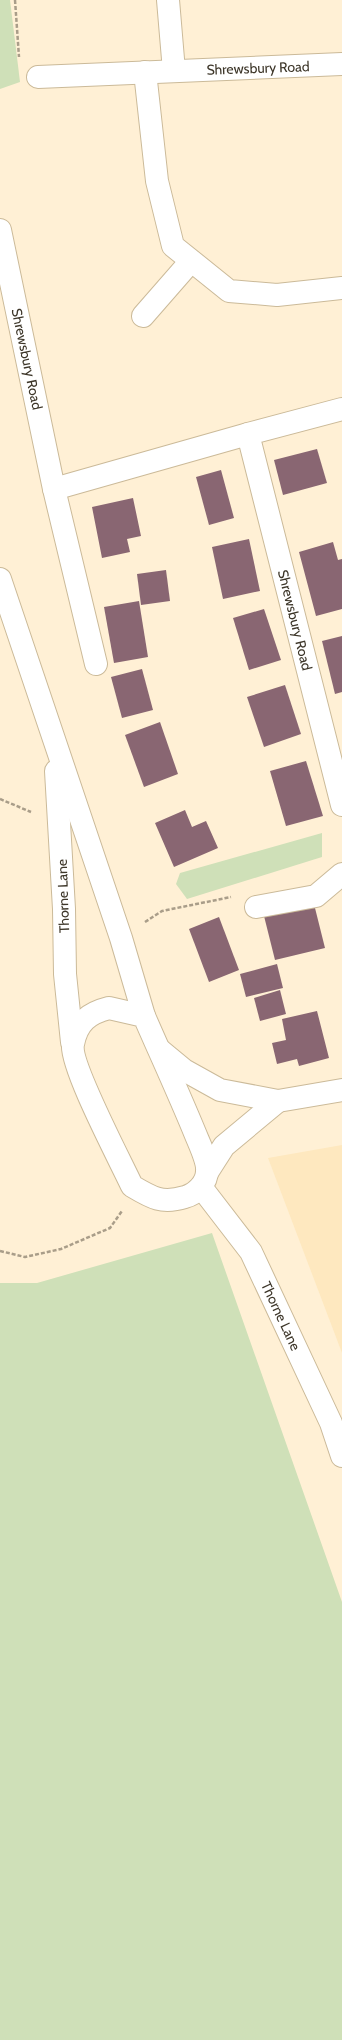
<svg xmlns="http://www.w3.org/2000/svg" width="342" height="2040" font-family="Cabin,sans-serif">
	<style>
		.built { fill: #fee8bf }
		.green { fill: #cfe0b8 }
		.building { fill: #896672 }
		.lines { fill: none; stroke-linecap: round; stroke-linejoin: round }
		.minor-casing { stroke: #cbba99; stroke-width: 24 }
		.path { stroke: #a99d89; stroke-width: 2.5; stroke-dasharray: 4 2; stroke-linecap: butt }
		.minor { stroke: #fff; stroke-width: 22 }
		.labels { text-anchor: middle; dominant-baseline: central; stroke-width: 4; stroke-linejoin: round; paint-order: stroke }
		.street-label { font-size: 14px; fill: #3d3629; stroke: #fff }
	</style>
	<rect width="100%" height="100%" fill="#fff0d5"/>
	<!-- built -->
	<path class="built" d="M 342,1145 L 342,1353 L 268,1158 Z"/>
	<!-- green -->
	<g class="green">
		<path d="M 0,0 L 10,0 L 20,82 L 0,89 Z"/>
		<path d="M 322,833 L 322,857 L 187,899 L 176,884 L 180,873 Z"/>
		<path d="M 212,1233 L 342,1602 L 342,2040 L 0,2040 L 0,1283 L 37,1283 Z"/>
	</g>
	<!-- building -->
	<g class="building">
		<path d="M 317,449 L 327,483 L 283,495 L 274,460 Z"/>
		<path d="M 221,470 L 234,518 L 209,525 L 196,477 Z"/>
		<path d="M 133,498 L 141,536 L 127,539 L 130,552 L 102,558 L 92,507 Z"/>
		<path d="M 249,539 L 260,591 L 223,599 L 212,547 Z"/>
		<path d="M 333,542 L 338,560 L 342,559 L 342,609 L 316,616 L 299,552 Z"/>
		<path d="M 166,570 L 170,601 L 141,605 L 137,574 Z"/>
		<path d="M 139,601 L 148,657 L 114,663 L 104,607 Z"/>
		<path d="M 264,609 L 281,660 L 249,670 L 233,618 Z"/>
		<path d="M 342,636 L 342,692 L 335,694 L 322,641 Z"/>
		<path d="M 142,669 L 153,710 L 122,718 L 111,677 Z"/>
		<path d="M 285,685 L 301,734 L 264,747 L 247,697 Z"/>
		<path d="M 160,722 L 178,774 L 144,787 L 125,735 Z"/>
		<path d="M 306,761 L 323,816 L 286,826 L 270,771 Z"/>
		<path d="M 185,810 L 192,827 L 206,821 L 218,848 L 174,867 L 155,823 Z"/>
		<path d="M 314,904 L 325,948 L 275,960 L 264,916 Z"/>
		<path d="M 219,917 L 239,970 L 209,982 L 189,929 Z"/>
		<path d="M 277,964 L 283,988 L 246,997 L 240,974 Z"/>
		<path d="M 280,990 L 286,1014 L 260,1021 L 254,998 Z"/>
		<path d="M 317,1011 L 329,1058 L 299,1066 L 297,1059 L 277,1064 L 272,1043 L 286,1040 L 282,1019 Z"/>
	</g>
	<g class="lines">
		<defs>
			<g id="minor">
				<path d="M 168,0 L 174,71"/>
				<path d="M 145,72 L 157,181 L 173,246 L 229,291 L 277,295 L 342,288"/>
				<path d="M 38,77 L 342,64"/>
				<path d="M 0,230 L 54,489 L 96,664"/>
				<path d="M 143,316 L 191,261"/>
				<path d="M 342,409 L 248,434 L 342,805"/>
				<path d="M 54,489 L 248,434"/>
				<path d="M 0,579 L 121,938 L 144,1016"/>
				<path d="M 56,771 L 64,909 L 65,974 L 72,1042"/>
				<path d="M 256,907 L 316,896 L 342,874"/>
				<path d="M 109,1008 L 144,1016 C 161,1055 179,1094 195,1133 C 199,1143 208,1161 207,1171 C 207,1183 196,1194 185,1197 C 162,1204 152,1198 132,1186 C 121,1162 69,1064 73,1044 C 77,1022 89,1013 109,1008 Z"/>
				<path d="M 161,1051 L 184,1070 L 220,1090 L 278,1101 L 342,1090"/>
				<path d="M 208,1171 L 224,1146 L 278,1101"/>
				<path d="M 201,1187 L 251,1252 L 331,1423 L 342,1456"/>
			</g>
		</defs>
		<!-- minor casing -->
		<use href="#minor" class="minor-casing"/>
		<!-- path -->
		<g class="path">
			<path d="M 15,0 L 19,57"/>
			<path d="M 0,799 L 31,812"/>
			<path d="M 145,922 L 162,911 L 231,897"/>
			<path d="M 0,1251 L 25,1257 L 61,1249 L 110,1228 L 122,1211"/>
		</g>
		<!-- minor -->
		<use href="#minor" class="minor"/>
	</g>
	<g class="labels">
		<!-- street labels -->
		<g class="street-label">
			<text transform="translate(258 68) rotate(-2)">Shrewsbury Road</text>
			<text transform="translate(27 359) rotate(78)">Shrewsbury Road</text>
			<text transform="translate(295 620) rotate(76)">Shrewsbury Road</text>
			<text transform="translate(63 896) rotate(-92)">Thorne Lane</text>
			<text transform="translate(281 1316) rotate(65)">Thorne Lane</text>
		</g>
	</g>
</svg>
